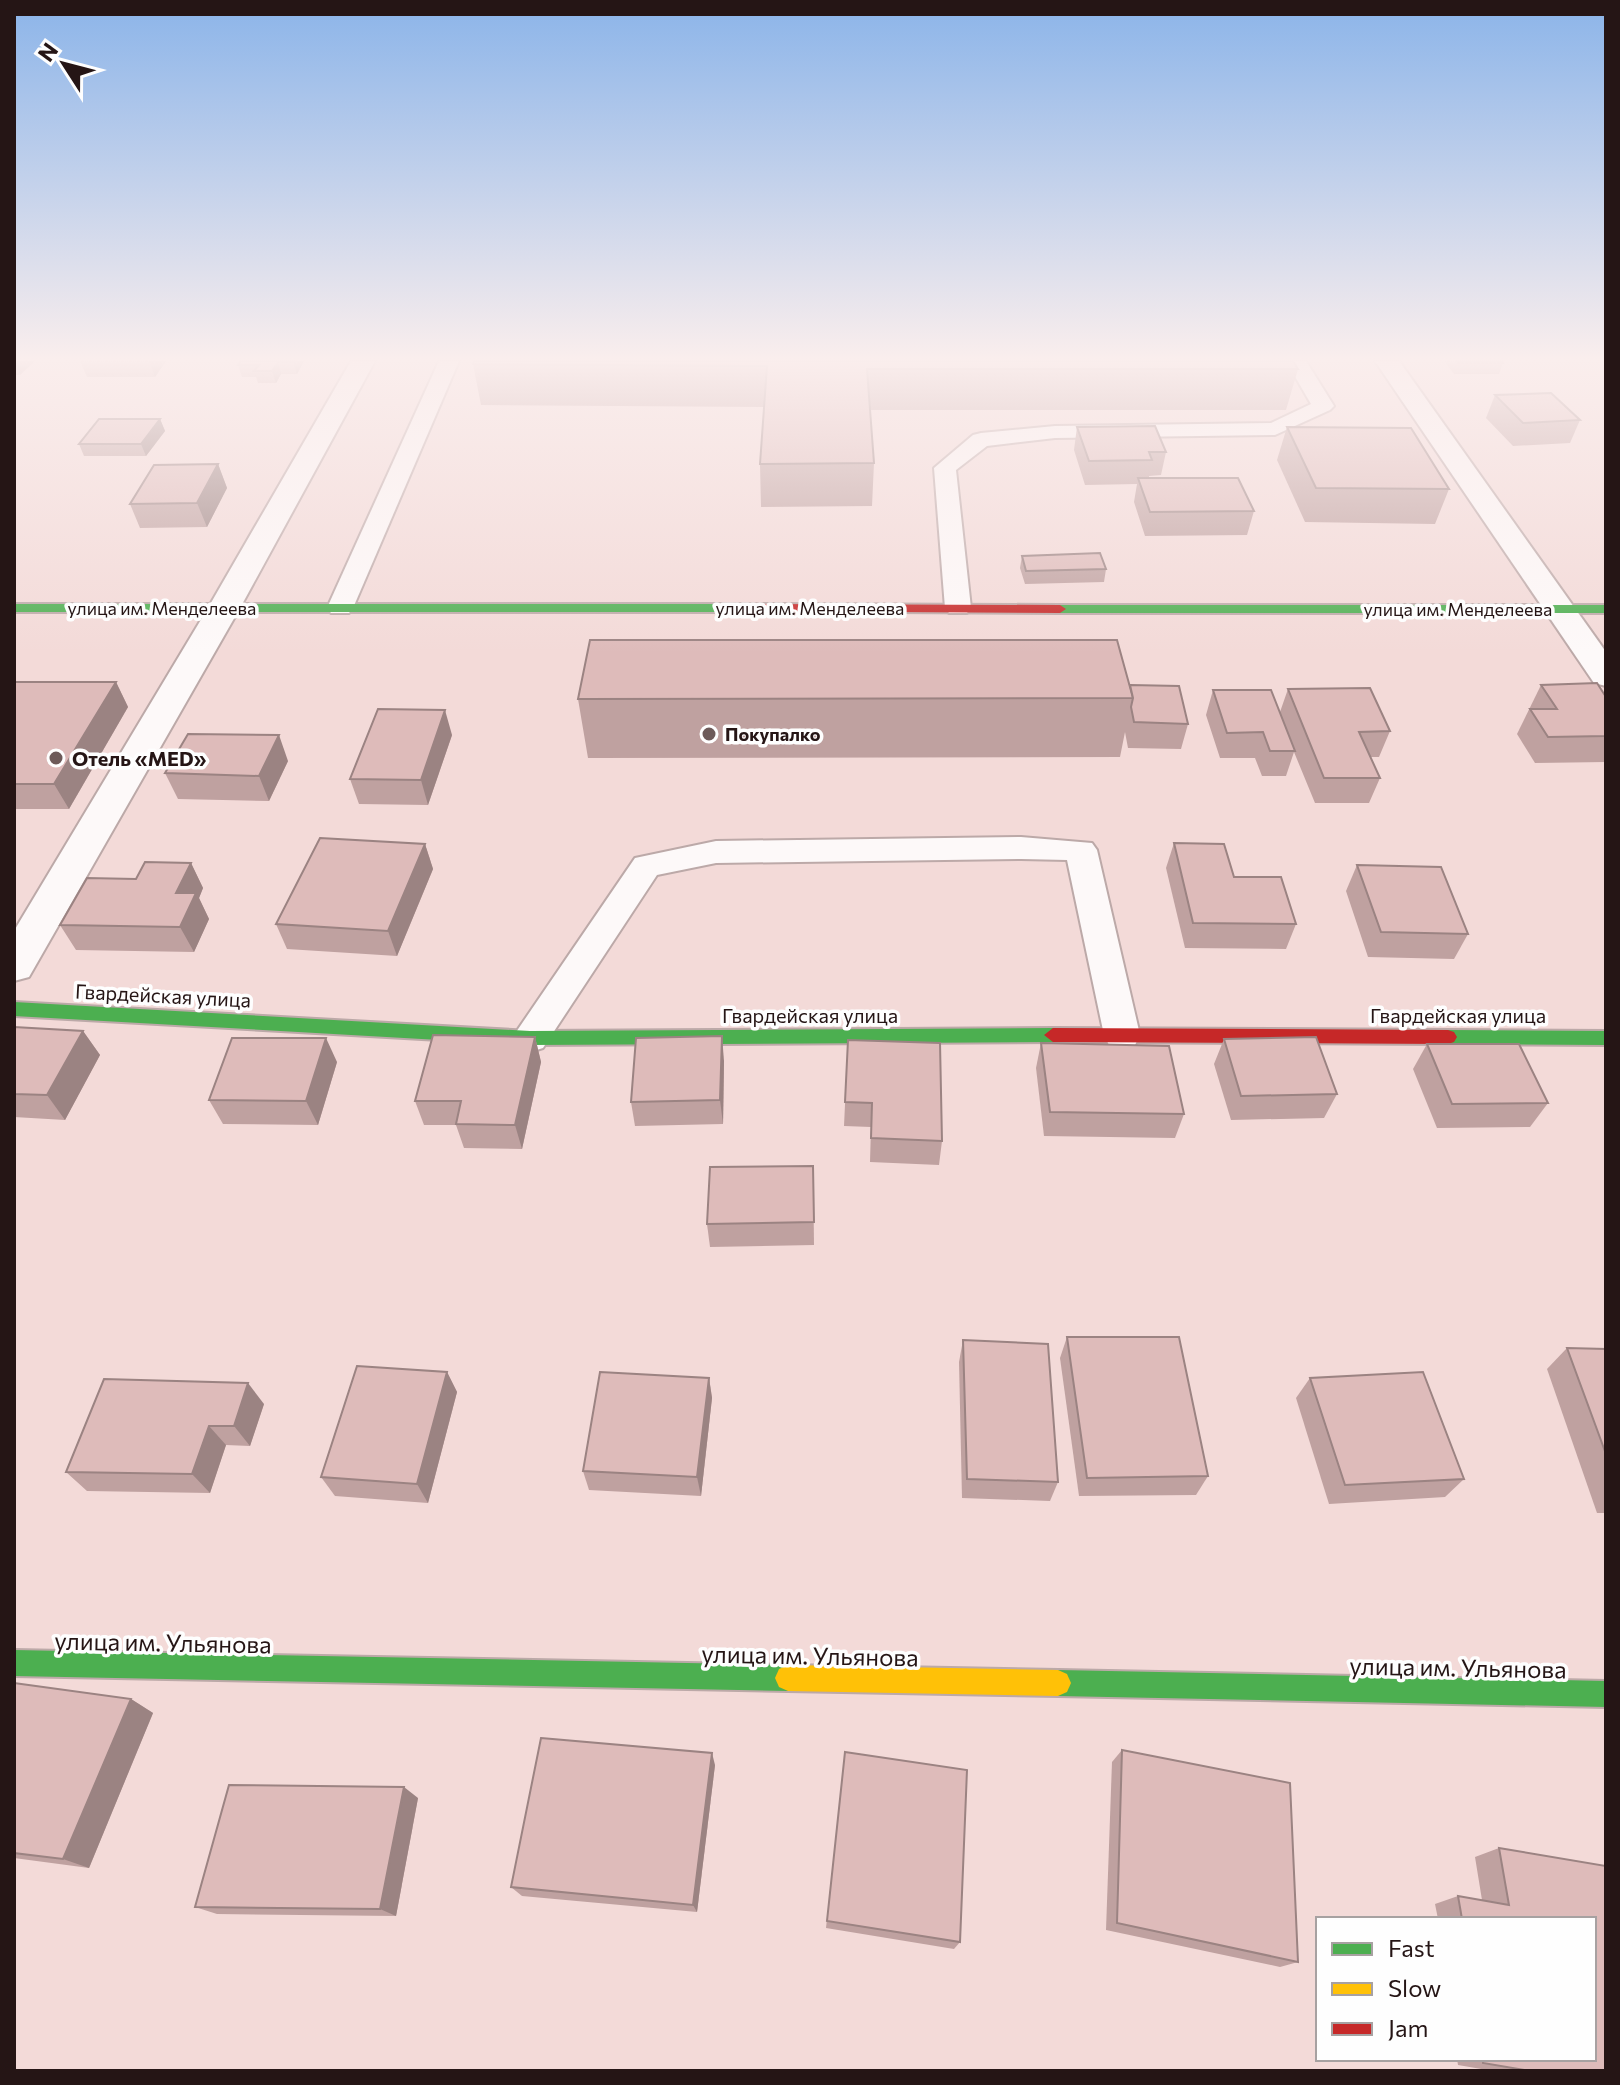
<svg xmlns="http://www.w3.org/2000/svg" width="1620" height="2085" font-family="Commissioner,sans-serif">
	<style>
		.lines { fill: none; stroke-linecap: round; stroke-linejoin: round }
		.lane-casing { stroke: #bca9a8; stroke-width: 4 }
		.street-casing { stroke: #bca9a8; stroke-width: 4 }
		.fast-casing { stroke: #bca9a8; stroke-width: 4 }
		.slow-casing { stroke: #bca9a8; stroke-width: 4 }
		.jam-casing { stroke: #bca9a8; stroke-width: 4 }
		.lane { fill: #fdf9f9; fill-rule: evenodd }
		.street { fill: #fdf9f9; fill-rule: evenodd }
		.fast { fill: #4caf50; fill-rule: evenodd }
		.slow { fill: #ffc107; fill-rule: evenodd }
		.jam { fill: #c62828; fill-rule: evenodd }
		.wall { fill: #bfa1a0 }
		.shaded-wall { fill: #9b8382 }
		.building { fill: #debbba; stroke: #9b8382; stroke-width: 2 }
		.poi-dot { fill: #6d5a59; stroke: #fefefe; stroke-width: 3 }
		.labels { text-anchor: middle; dominant-baseline: central; stroke-width: 7; stroke-linejoin: round; paint-order: stroke }
		.far-street-label { font-size: 18px; fill: #251515; stroke: #fefefe }
		.far-poi-label { font-size: 18px; font-weight: bold; fill: #251515; stroke: #fefefe; text-anchor: start }
		.poi-label { font-size: 20px; font-weight: bold; fill: #251515; stroke: #fefefe; text-anchor: start }
		.street-label { font-size: 20px; fill: #251515; stroke: #fefefe }
		.near-street-label { font-size: 24px; fill: #251515; stroke: #fefefe }
	</style>
	<rect width="100%" height="100%" fill="#f3dad8"/>
	<g class="lines">
		<defs>
			<g id="lane">
				<path d="M 439,361 L 459,361 L 353,608 L 349,613 L 331,613 L 327,608 Z"/>
				<path d="M 1286,361 L 1306,361 L 1334,406 L 1330,410 L 1275,435 L 1055,438 L 987,446 L 956,470 L 971,608 L 967,613 L 949,613 L 945,608 L 934,468 L 973,435 L 981,433 L 1055,426 L 1271,423 L 1311,404 Z"/>
				<path d="M 1021,837 L 1092,843 L 1097,850 L 1140,1035 L 1135,1045 L 1122,1049 L 1109,1045 L 1104,1035 L 1067,860 L 1021,859 L 716,863 L 657,875 L 543,1048 L 530,1052 L 517,1048 L 512,1038 L 635,858 L 716,841 Z"/>
			</g>
			<g id="street">
				<path d="M 351,361 L 375,361 L 240,608 L 29,977 L 14,981 L 14,931 L 208,608 Z"/>
				<path d="M 1375,361 L 1399,361 L 1606,652 L 1606,686 L 1594,683 Z"/>
			</g>
			<g id="fast">
				<path d="M 14,604 L 721,604 L 727,608 L 721,612 L 14,612 Z"/>
				<path d="M 1606,605 L 1606,613 L 1060,613 L 1054,609 L 1060,605 Z"/>
				<path d="M 14,1002 L 530,1031 L 1053,1028 L 1062,1035 L 1053,1042 L 530,1045 L 14,1016 Z"/>
				<path d="M 1448,1030 L 1606,1031 L 1606,1045 L 1448,1044 L 1442,1042 L 1439,1037 L 1442,1032 Z"/>
				<path d="M 14,1650 L 788,1665 L 797,1669 L 801,1678 L 797,1687 L 788,1691 L 14,1676 Z"/>
				<path d="M 1058,1670 L 1606,1681 L 1606,1707 L 1058,1696 L 1049,1692 L 1045,1683 L 1049,1674 Z"/>
			</g>
			<path id="slow" d="M 788,1665 L 1058,1670 L 1067,1674 L 1071,1683 L 1067,1692 L 1058,1696 L 788,1691 L 779,1687 L 775,1678 L 779,1669 Z"/>
			<g id="jam">
				<path d="M 721,604 L 1060,605 L 1066,609 L 1060,613 L 716,611 L 716,605 Z"/>
				<path d="M 1053,1028 L 1448,1030 L 1454,1032 L 1457,1037 L 1454,1042 L 1448,1044 L 1053,1042 L 1044,1035 Z"/>
			</g>
		</defs>
		<!-- lane casing -->
		<use href="#lane" class="lane-casing"/>
		<!-- street casing -->
		<use href="#street" class="street-casing"/>
		<!-- fast casing -->
		<use href="#fast" class="fast-casing"/>
		<!-- slow casing -->
		<use href="#slow" class="slow-casing"/>
		<!-- jam casing -->
		<use href="#jam" class="jam-casing"/>
		<!-- lane -->
		<use href="#lane" class="lane"/>
		<!-- street -->
		<use href="#street" class="street"/>
		<!-- fast -->
		<use href="#fast" class="fast"/>
		<!-- slow -->
		<use href="#slow" class="slow"/>
		<!-- jam -->
		<use href="#jam" class="jam"/>
	</g>
	<!-- wall -->
	<g class="wall">
		<path d="M 14,361 L 20,375 L 14,375 Z"/>
		<path d="M 80,361 L 166,361 L 155,377 L 87,377 Z"/>
		<path d="M 304,361 L 297,374 L 281,374 L 276,383 L 258,383 L 256,377 L 242,377 L 238,365 Z"/>
		<path d="M 1444,361 L 1502,361 L 1503,363 L 1499,374 L 1454,374 Z"/>
		<path d="M 473,364 L 1298,369 L 1286,410 L 870,410 L 874,463 L 872,506 L 761,507 L 760,464 L 764,407 L 481,405 Z"/>
		<path d="M 1495,395 L 1580,420 L 1570,443 L 1513,446 L 1486,418 Z"/>
		<path d="M 160,419 L 165,431 L 146,456 L 84,456 L 79,444 Z"/>
		<path d="M 1077,427 L 1166,452 L 1161,475 L 1149,476 L 1149,478 L 1254,511 L 1247,535 L 1145,536 L 1134,502 L 1137,484 L 1085,485 L 1074,450 Z"/>
		<path d="M 1287,427 L 1449,489 L 1435,524 L 1305,522 L 1277,460 Z"/>
		<path d="M 218,464 L 227,488 L 207,527 L 140,528 L 130,504 Z"/>
		<path d="M 1022,556 L 1106,569 L 1104,582 L 1025,584 L 1020,568 Z"/>
		<path d="M 14,682 L 116,682 L 128,707 L 69,809 L 14,809 Z"/>
		<path d="M 1130,685 L 1188,724 L 1181,749 L 1128,748 L 1125,732 L 1120,757 L 588,758 L 578,699 Z"/>
		<path d="M 1541,685 L 1606,697 L 1606,762 L 1535,763 L 1517,734 Z"/>
		<path d="M 1288,689 L 1390,731 L 1379,757 L 1370,757 L 1380,778 L 1369,803 L 1315,803 L 1294,752 L 1286,776 L 1262,776 L 1255,758 L 1220,758 L 1206,715 L 1213,690 L 1280,712 Z"/>
		<path d="M 452,735 L 428,805 L 359,804 L 350,779 Z"/>
		<path d="M 288,761 L 269,801 L 178,799 L 165,773 Z"/>
		<path d="M 1174,843 L 1234,877 L 1296,924 L 1286,949 L 1185,948 L 1166,868 Z"/>
		<path d="M 425,844 L 433,869 L 397,956 L 287,949 L 276,924 Z"/>
		<path d="M 191,863 L 203,888 L 199,898 L 209,919 L 194,952 L 76,950 L 60,925 L 136,879 Z"/>
		<path d="M 1357,865 L 1468,934 L 1454,959 L 1368,957 L 1346,891 Z"/>
		<path d="M 14,1027 L 83,1031 L 100,1055 L 65,1120 L 14,1117 Z"/>
		<path d="M 535,1037 L 541,1062 L 522,1149 L 464,1148 L 456,1125 L 424,1125 L 415,1101 Z"/>
		<path d="M 1224,1039 L 1337,1094 L 1324,1118 L 1231,1120 L 1214,1064 Z"/>
		<path d="M 848,1040 L 942,1141 L 939,1165 L 870,1162 L 871,1127 L 844,1126 Z"/>
		<path d="M 1041,1043 L 1184,1114 L 1175,1138 L 1044,1136 L 1036,1068 Z"/>
		<path d="M 1427,1044 L 1548,1103 L 1530,1127 L 1437,1128 L 1413,1069 Z"/>
		<path d="M 724,1061 L 723,1124 L 635,1126 L 631,1102 Z"/>
		<path d="M 337,1062 L 318,1125 L 223,1124 L 209,1100 Z"/>
		<path d="M 813,1166 L 814,1245 L 710,1247 L 707,1224 Z"/>
		<path d="M 1067,1337 L 1208,1476 L 1196,1495 L 1079,1496 L 1060,1358 Z"/>
		<path d="M 963,1340 L 1058,1482 L 1050,1501 L 962,1498 L 959,1362 Z"/>
		<path d="M 1567,1348 L 1606,1349 L 1606,1513 L 1597,1513 L 1547,1369 Z"/>
		<path d="M 447,1372 L 457,1392 L 428,1503 L 335,1496 L 321,1477 Z"/>
		<path d="M 709,1378 L 712,1398 L 701,1496 L 589,1490 L 583,1471 Z"/>
		<path d="M 1310,1378 L 1464,1479 L 1445,1497 L 1329,1504 L 1296,1398 Z"/>
		<path d="M 264,1404 L 250,1446 L 226,1445 L 210,1493 L 87,1491 L 66,1472 Z"/>
		<path d="M 14,1683 L 131,1699 L 153,1713 L 89,1868 L 14,1858 Z"/>
		<path d="M 1122,1750 L 1298,1962 L 1280,1967 L 1106,1930 L 1112,1762 Z"/>
		<path d="M 845,1752 L 960,1942 L 954,1949 L 826,1928 Z"/>
		<path d="M 715,1765 L 697,1912 L 522,1896 L 511,1887 Z"/>
		<path d="M 418,1798 L 396,1916 L 217,1914 L 195,1907 Z"/>
		<path d="M 1499,1848 L 1606,1866 L 1606,2071 L 1493,2071 L 1458,2065 L 1457,2059 L 1594,2059 L 1594,1919 L 1438,1919 L 1435,1904 L 1458,1896 L 1482,1900 L 1475,1857 Z"/>
	</g>
	<!-- shaded-wall -->
	<g class="shaded-wall">
		<path d="M 18,361 L 35,361 L 20,375 L 15,364 Z"/>
		<path d="M 149,361 L 166,361 L 155,377 Z"/>
		<path d="M 294,361 L 304,361 L 297,374 L 293,362 Z"/>
		<path d="M 278,362 L 281,374 L 276,383 L 272,371 Z"/>
		<path d="M 160,419 L 165,431 L 146,456 L 141,444 Z"/>
		<path d="M 218,464 L 227,488 L 207,527 L 197,503 Z"/>
		<path d="M 116,682 L 128,707 L 69,809 L 54,784 Z"/>
		<path d="M 445,710 L 452,735 L 428,805 L 421,780 Z"/>
		<path d="M 279,735 L 288,761 L 269,801 L 259,776 Z"/>
		<path d="M 425,844 L 433,869 L 397,956 L 388,931 Z"/>
		<path d="M 191,863 L 203,888 L 199,898 L 209,919 L 194,952 L 180,927 L 176,893 Z"/>
		<path d="M 83,1031 L 100,1055 L 65,1120 L 47,1095 Z"/>
		<path d="M 722,1036 L 724,1061 L 723,1124 L 720,1100 Z"/>
		<path d="M 535,1037 L 541,1062 L 522,1149 L 515,1125 Z"/>
		<path d="M 326,1038 L 337,1062 L 318,1125 L 306,1101 Z"/>
		<path d="M 447,1372 L 457,1392 L 428,1503 L 417,1484 Z"/>
		<path d="M 709,1378 L 712,1398 L 701,1496 L 697,1477 Z"/>
		<path d="M 248,1383 L 264,1404 L 250,1446 L 234,1426 Z"/>
		<path d="M 209,1426 L 226,1445 L 210,1493 L 192,1474 Z"/>
		<path d="M 131,1699 L 153,1713 L 89,1868 L 63,1859 Z"/>
		<path d="M 712,1753 L 715,1765 L 697,1912 L 693,1905 Z"/>
		<path d="M 404,1787 L 418,1798 L 396,1916 L 380,1909 Z"/>
	</g>
	<!-- building -->
	<g class="building">
		<path d="M 241,361 L 294,361 L 293,362 L 278,362 L 272,371 L 254,371 L 259,365 L 238,365 Z"/>
		<path d="M 474,361 L 1293,361 L 1298,369 L 867,369 L 874,463 L 760,464 L 767,366 L 473,364 Z"/>
		<path d="M 1457,361 L 1502,361 L 1503,363 L 1458,363 Z"/>
		<path d="M 1551,393 L 1580,420 L 1523,423 L 1495,395 Z"/>
		<path d="M 99,419 L 160,419 L 141,444 L 79,444 Z"/>
		<path d="M 1155,426 L 1166,452 L 1149,452 L 1152,460 L 1089,461 L 1077,427 Z"/>
		<path d="M 1287,427 L 1411,428 L 1449,489 L 1316,488 Z"/>
		<path d="M 218,464 L 197,503 L 130,504 L 154,465 Z"/>
		<path d="M 1138,478 L 1238,478 L 1254,511 L 1150,512 Z"/>
		<path d="M 1100,553 L 1106,569 L 1026,571 L 1022,556 Z"/>
		<path d="M 590,640 L 1117,640 L 1133,698 L 578,699 Z"/>
		<path d="M 14,682 L 116,682 L 54,784 L 14,784 Z"/>
		<path d="M 1597,683 L 1606,697 L 1606,736 L 1548,737 L 1530,709 L 1557,709 L 1541,685 Z"/>
		<path d="M 1130,685 L 1179,686 L 1188,724 L 1134,722 L 1131,707 L 1133,698 Z"/>
		<path d="M 1370,688 L 1390,731 L 1359,732 L 1380,778 L 1324,778 L 1288,689 Z"/>
		<path d="M 1213,690 L 1271,690 L 1295,751 L 1270,751 L 1263,732 L 1227,733 Z"/>
		<path d="M 378,709 L 445,710 L 421,780 L 350,779 Z"/>
		<path d="M 188,734 L 279,735 L 259,776 L 165,773 Z"/>
		<path d="M 320,838 L 425,844 L 388,931 L 276,924 Z"/>
		<path d="M 1174,843 L 1224,844 L 1234,877 L 1281,877 L 1296,924 L 1193,923 Z"/>
		<path d="M 145,862 L 191,863 L 176,893 L 196,893 L 180,927 L 60,925 L 87,878 L 136,879 Z"/>
		<path d="M 1357,865 L 1441,867 L 1468,934 L 1381,932 Z"/>
		<path d="M 14,1027 L 83,1031 L 47,1095 L 14,1094 Z"/>
		<path d="M 433,1035 L 535,1037 L 515,1125 L 456,1124 L 461,1101 L 415,1101 Z"/>
		<path d="M 722,1036 L 720,1100 L 631,1102 L 636,1038 Z"/>
		<path d="M 1316,1037 L 1337,1094 L 1241,1096 L 1224,1039 Z"/>
		<path d="M 232,1038 L 326,1038 L 306,1101 L 209,1100 Z"/>
		<path d="M 848,1040 L 940,1043 L 942,1141 L 871,1138 L 872,1103 L 845,1102 Z"/>
		<path d="M 1041,1043 L 1169,1046 L 1184,1114 L 1050,1112 Z"/>
		<path d="M 1427,1044 L 1519,1044 L 1548,1103 L 1452,1104 Z"/>
		<path d="M 813,1166 L 814,1222 L 707,1224 L 710,1167 Z"/>
		<path d="M 1067,1337 L 1179,1337 L 1208,1476 L 1087,1478 Z"/>
		<path d="M 963,1340 L 1048,1344 L 1058,1482 L 967,1479 Z"/>
		<path d="M 1567,1348 L 1606,1349 L 1606,1454 Z"/>
		<path d="M 357,1366 L 447,1372 L 417,1484 L 321,1477 Z"/>
		<path d="M 600,1372 L 709,1378 L 697,1477 L 583,1471 Z"/>
		<path d="M 1423,1372 L 1464,1479 L 1345,1485 L 1310,1378 Z"/>
		<path d="M 104,1379 L 248,1383 L 234,1426 L 209,1426 L 192,1474 L 66,1472 Z"/>
		<path d="M 14,1683 L 131,1699 L 63,1859 L 14,1853 Z"/>
		<path d="M 541,1738 L 712,1753 L 693,1905 L 511,1887 Z"/>
		<path d="M 1122,1750 L 1290,1783 L 1298,1962 L 1117,1923 Z"/>
		<path d="M 845,1752 L 967,1770 L 960,1942 L 827,1921 Z"/>
		<path d="M 229,1785 L 404,1787 L 380,1909 L 195,1907 Z"/>
		<path d="M 1499,1848 L 1606,1866 L 1606,2071 L 1531,2071 L 1483,2063 L 1483,2059 L 1594,2059 L 1594,1919 L 1462,1919 L 1458,1896 L 1509,1905 Z"/>
	</g>
	<!-- sky -->
	<linearGradient id="sky" x2="0" y2="1"><stop stop-color="#8bb4e9"/><stop offset="0.55" stop-color="#faeeed"/><stop offset="1" stop-color="#faeeed" stop-opacity="0"/></linearGradient>
	<rect width="1620" height="653" fill="url(#sky)"/>
	<!-- markers -->
	<g class="poi-dot">
		<circle cx="709" cy="734" r="8"/>
		<circle cx="56" cy="758" r="8"/>
	</g>
	<g class="labels">
		<!-- far-street labels -->
		<g class="far-street-label">
			<text x="162" y="608">улица им. Менделеева</text>
			<text x="810" y="608">улица им. Менделеева</text>
			<text x="1458" y="609">улица им. Менделеева</text>
		</g>
		<!-- far-poi labels -->
		<g class="far-poi-label">
			<text x="725" y="734">Покупалко</text>
		</g>
		<!-- poi labels -->
		<g class="poi-label">
			<text x="72" y="758">Отель «MED»</text>
		</g>
		<!-- street labels -->
		<g class="street-label">
			<text transform="translate(163 995) rotate(3)">Гвардейская улица</text>
			<text x="810" y="1015">Гвардейская улица</text>
			<text x="1458" y="1015">Гвардейская улица</text>
		</g>
		<!-- near-street labels -->
		<g class="near-street-label">
			<text transform="translate(163 1642) rotate(1)">улица им. Ульянова</text>
			<text transform="translate(810 1655) rotate(1)">улица им. Ульянова</text>
			<text transform="translate(1458 1667) rotate(1)">улица им. Ульянова</text>
		</g>
	</g>
	<!-- border -->
	<rect width="1620" height="2085" fill="none" stroke="#251515" stroke-width="32"/>
	<!-- legend -->
	<rect x="1316" y="1917" width="280" height="144" fill="#fefefe" stroke="#a7a1a1" stroke-width="2"/>
	<rect x="1332" y="1943" width="40" height="12" fill="#4caf50" stroke="#a7a1a1" stroke-width="2"/>
	<text x="1388" y="1957" font-size="24" fill="#251515">Fast</text>
	<rect x="1332" y="1983" width="40" height="12" fill="#ffc107" stroke="#a7a1a1" stroke-width="2"/>
	<text x="1388" y="1997" font-size="24" fill="#251515">Slow</text>
	<rect x="1332" y="2023" width="40" height="12" fill="#c62828" stroke="#a7a1a1" stroke-width="2"/>
	<text x="1388" y="2037" font-size="24" fill="#251515">Jam</text>
	<!-- north arrow -->
	<g transform="translate(64 64) rotate(306)" stroke="#fefefe" stroke-width="6" paint-order="stroke">
	<path d="M0-6L14 30L0 20L-14 30Z" fill="#251515"/>
	<text y="-12" font-size="22" font-weight="bold" text-anchor="middle" fill="#251515">N</text>
	</g>
</svg>
